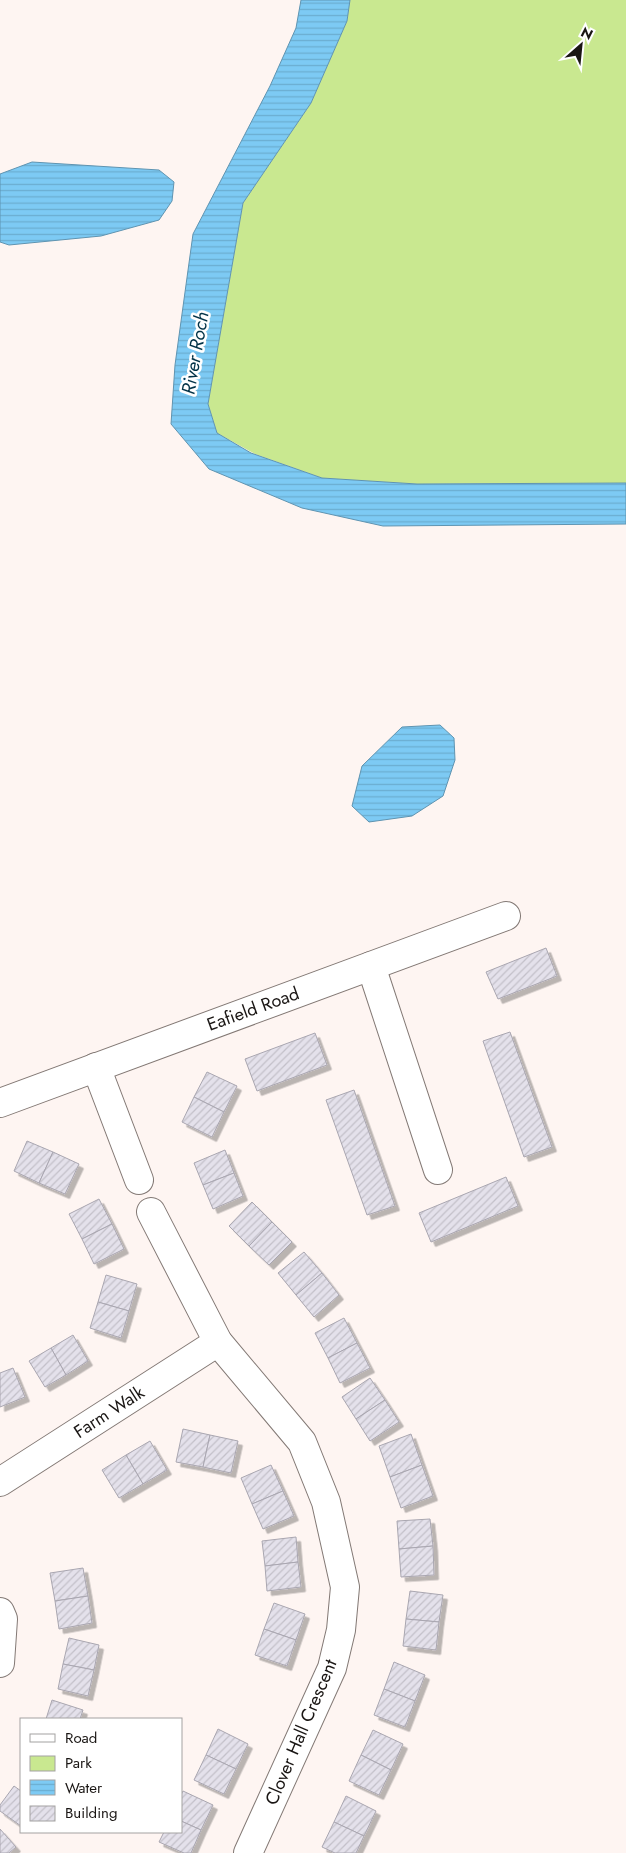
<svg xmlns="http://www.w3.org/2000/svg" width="626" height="1853" font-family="Jost,sans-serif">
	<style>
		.green { fill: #c9e890 }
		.water { fill: url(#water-rules); stroke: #5f94b1 }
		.building { fill: url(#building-hatch); stroke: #a9a6b0; filter: url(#shadow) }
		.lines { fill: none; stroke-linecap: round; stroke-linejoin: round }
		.minor-casing { stroke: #837975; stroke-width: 30 }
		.minor { stroke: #fff; stroke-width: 28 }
		.labels { text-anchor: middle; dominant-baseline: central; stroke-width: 5; stroke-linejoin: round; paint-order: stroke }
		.street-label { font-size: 18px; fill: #1a1614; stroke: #fff }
		.water-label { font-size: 19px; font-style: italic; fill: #033348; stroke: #fff }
	</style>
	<defs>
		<pattern id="water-rules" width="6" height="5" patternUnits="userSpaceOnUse" patternTransform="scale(1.25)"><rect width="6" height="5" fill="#7dcaf4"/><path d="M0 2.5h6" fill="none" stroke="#6badd0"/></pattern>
		<pattern id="building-hatch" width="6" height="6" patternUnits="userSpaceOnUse" patternTransform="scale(1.25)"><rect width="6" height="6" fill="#e4e1eb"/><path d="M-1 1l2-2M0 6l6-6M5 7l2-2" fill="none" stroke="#c3c0c9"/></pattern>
		<filter id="shadow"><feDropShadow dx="4.5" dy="4.5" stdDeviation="0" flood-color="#0004"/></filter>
	</defs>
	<rect width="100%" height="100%" fill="#fef5f2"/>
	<!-- green -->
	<path class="green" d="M 350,0 L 626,0 L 626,483 L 417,484 L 322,478 L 255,454 L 217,433 L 208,404 L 243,203 L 311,103 L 347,21 Z"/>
	<!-- water -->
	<g class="water">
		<path d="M 301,0 L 350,0 L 347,21 L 311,103 L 243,203 L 208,404 L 217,433 L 251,453 L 322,478 L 417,484 L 626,483 L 626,524 L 383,526 L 302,508 L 209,469 L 171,424 L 175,365 L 193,234 L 270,86 L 296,28 Z"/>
		<path d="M 32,162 L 159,170 L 174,182 L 172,201 L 159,220 L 101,236 L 9,245 L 0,242 L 0,174 Z"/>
		<path d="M 440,725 L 454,738 L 455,760 L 443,796 L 412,816 L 369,822 L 352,806 L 362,766 L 402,727 Z"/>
	</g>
	<!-- building -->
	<g class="building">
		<path d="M 546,948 L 557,976 L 498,999 L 486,972 Z"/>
		<path d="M 510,1032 L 552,1147 L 524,1157 L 483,1041 Z"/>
		<path d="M 315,1033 L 327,1065 L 257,1091 L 245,1059 Z"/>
		<path d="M 207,1072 L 237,1086 L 224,1112 L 194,1097 Z"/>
		<path d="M 354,1090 L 395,1206 L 367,1215 L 326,1100 Z"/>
		<path d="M 194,1097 L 224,1112 L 212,1137 L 182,1122 Z"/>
		<path d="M 27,1141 L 53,1152 L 39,1183 L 14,1171 Z"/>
		<path d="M 225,1150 L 234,1173 L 203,1185 L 194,1163 Z"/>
		<path d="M 53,1152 L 79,1164 L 65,1194 L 39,1183 Z"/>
		<path d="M 234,1173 L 243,1196 L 213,1209 L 203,1185 Z"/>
		<path d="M 506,1177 L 518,1206 L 431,1242 L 419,1213 Z"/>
		<path d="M 99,1199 L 112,1224 L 82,1239 L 69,1214 Z"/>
		<path d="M 252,1202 L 272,1222 L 249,1246 L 229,1226 Z"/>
		<path d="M 272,1222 L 292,1242 L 269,1265 L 249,1246 Z"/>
		<path d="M 112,1224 L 124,1249 L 94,1264 L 82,1239 Z"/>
		<path d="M 304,1252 L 322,1273 L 296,1295 L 278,1273 Z"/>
		<path d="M 322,1273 L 339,1295 L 314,1317 L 296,1295 Z"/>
		<path d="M 106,1275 L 137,1284 L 129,1311 L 98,1302 Z"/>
		<path d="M 98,1302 L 129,1311 L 121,1338 L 90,1328 Z"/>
		<path d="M 344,1318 L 357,1343 L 328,1358 L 315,1333 Z"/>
		<path d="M 73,1335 L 88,1361 L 66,1375 L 51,1348 Z"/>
		<path d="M 357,1343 L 370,1368 L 340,1383 L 328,1358 Z"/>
		<path d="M 51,1348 L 66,1375 L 45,1387 L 29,1361 Z"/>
		<path d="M 13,1368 L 25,1397 L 0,1407 L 0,1373 Z"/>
		<path d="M 370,1378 L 385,1400 L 356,1419 L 342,1397 Z"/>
		<path d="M 385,1400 L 399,1422 L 370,1441 L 356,1419 Z"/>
		<path d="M 183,1429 L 210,1435 L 203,1467 L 176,1462 Z"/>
		<path d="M 411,1434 L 422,1465 L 390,1477 L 379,1446 Z"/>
		<path d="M 210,1435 L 238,1441 L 231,1473 L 203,1467 Z"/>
		<path d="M 150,1441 L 167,1470 L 143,1484 L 126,1455 Z"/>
		<path d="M 126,1455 L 143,1484 L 119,1498 L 102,1470 Z"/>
		<path d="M 271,1465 L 283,1491 L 252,1504 L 241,1478 Z"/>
		<path d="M 422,1465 L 433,1496 L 401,1508 L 390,1477 Z"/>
		<path d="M 283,1491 L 294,1516 L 263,1529 L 252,1504 Z"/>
		<path d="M 430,1519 L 433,1546 L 399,1549 L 397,1521 Z"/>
		<path d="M 296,1537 L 298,1562 L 265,1566 L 262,1541 Z"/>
		<path d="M 433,1546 L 434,1575 L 401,1577 L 399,1549 Z"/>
		<path d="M 298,1562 L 301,1587 L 267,1591 L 265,1566 Z"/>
		<path d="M 83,1568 L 88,1596 L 55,1601 L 50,1573 Z"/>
		<path d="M 410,1591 L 443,1595 L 439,1622 L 406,1619 Z"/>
		<path d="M 88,1596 L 92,1623 L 59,1629 L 55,1601 Z"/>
		<path d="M 274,1603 L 305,1614 L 296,1640 L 264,1629 Z"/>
		<path d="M 406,1619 L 439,1622 L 436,1650 L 403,1646 Z"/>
		<path d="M 264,1629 L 296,1640 L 287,1666 L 255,1655 Z"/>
		<path d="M 69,1638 L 99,1645 L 94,1670 L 63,1664 Z"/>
		<path d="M 394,1662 L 425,1675 L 415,1701 L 384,1689 Z"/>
		<path d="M 63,1664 L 94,1670 L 88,1696 L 58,1689 Z"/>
		<path d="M 384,1689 L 415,1701 L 405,1727 L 374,1715 Z"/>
		<path d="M 52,1700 L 83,1710 L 80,1719 L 46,1719 Z"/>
		<path d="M 218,1729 L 248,1744 L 236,1769 L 206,1755 Z"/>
		<path d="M 373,1730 L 403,1744 L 391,1770 L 361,1755 Z"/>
		<path d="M 206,1755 L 236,1769 L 224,1794 L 194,1780 Z"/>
		<path d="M 361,1755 L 391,1770 L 379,1795 L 349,1781 Z"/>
		<path d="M 14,1786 L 21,1791 L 21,1826 L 0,1811 L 0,1805 Z"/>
		<path d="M 183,1791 L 213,1805 L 201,1830 L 181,1821 L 181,1795 Z"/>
		<path d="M 346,1796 L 376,1811 L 364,1836 L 334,1822 Z"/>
		<path d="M 181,1821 L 201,1830 L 191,1853 L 184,1853 L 159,1842 L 164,1832 L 181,1832 Z"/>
		<path d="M 334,1822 L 364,1836 L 356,1853 L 335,1853 L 322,1847 Z"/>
		<path d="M 0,1829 L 16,1847 L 9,1853 L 0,1853 Z"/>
	</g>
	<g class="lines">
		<defs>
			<g id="minor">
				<path d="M 371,966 L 438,1170"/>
				<path d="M 96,1067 L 139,1180"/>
				<path d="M 0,1103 L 506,916"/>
				<path d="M 151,1212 L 218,1342 L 302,1442 L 326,1502 L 345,1587 L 341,1630 L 332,1668 L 248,1853"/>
				<path d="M 0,1482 L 218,1342"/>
				<path d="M 0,1612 L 3,1619 L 0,1663"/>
			</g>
		</defs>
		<!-- minor casing -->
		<use href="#minor" class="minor-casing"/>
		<!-- minor -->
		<use href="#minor" class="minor"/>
	</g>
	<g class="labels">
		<!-- street labels -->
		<g class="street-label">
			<text transform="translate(253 1009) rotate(-20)">Eafield Road</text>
			<text transform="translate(109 1412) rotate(-33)">Farm Walk</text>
			<text transform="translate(301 1732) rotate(-67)">Clover Hall Crescent</text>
		</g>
		<!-- water labels -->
		<g class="water-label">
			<text transform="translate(195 353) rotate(-80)">River Roch</text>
		</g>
	</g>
	<!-- legend -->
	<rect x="20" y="1718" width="162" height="115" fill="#ffffff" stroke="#a3a2a1"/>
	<rect x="30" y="1734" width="25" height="8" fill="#ffffff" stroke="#a3a2a1"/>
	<text x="65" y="1743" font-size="15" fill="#1a1614">Road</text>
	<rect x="30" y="1756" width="25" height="15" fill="#c9e890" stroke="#a3a2a1"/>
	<text x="65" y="1768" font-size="15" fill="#1a1614">Park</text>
	<rect x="30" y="1780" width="25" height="15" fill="url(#water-rules)" stroke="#a3a2a1"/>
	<text x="65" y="1793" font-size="15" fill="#1a1614">Water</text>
	<rect x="30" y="1806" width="25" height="15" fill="url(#building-hatch)" stroke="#a3a2a1"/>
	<text x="65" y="1818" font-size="15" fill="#1a1614">Building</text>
	<!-- north arrow -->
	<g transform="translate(581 45) rotate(27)" stroke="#ffffff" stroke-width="4" paint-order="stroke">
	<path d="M0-4L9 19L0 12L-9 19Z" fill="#1a1614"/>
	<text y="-8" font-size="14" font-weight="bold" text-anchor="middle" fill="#1a1614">N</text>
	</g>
</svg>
